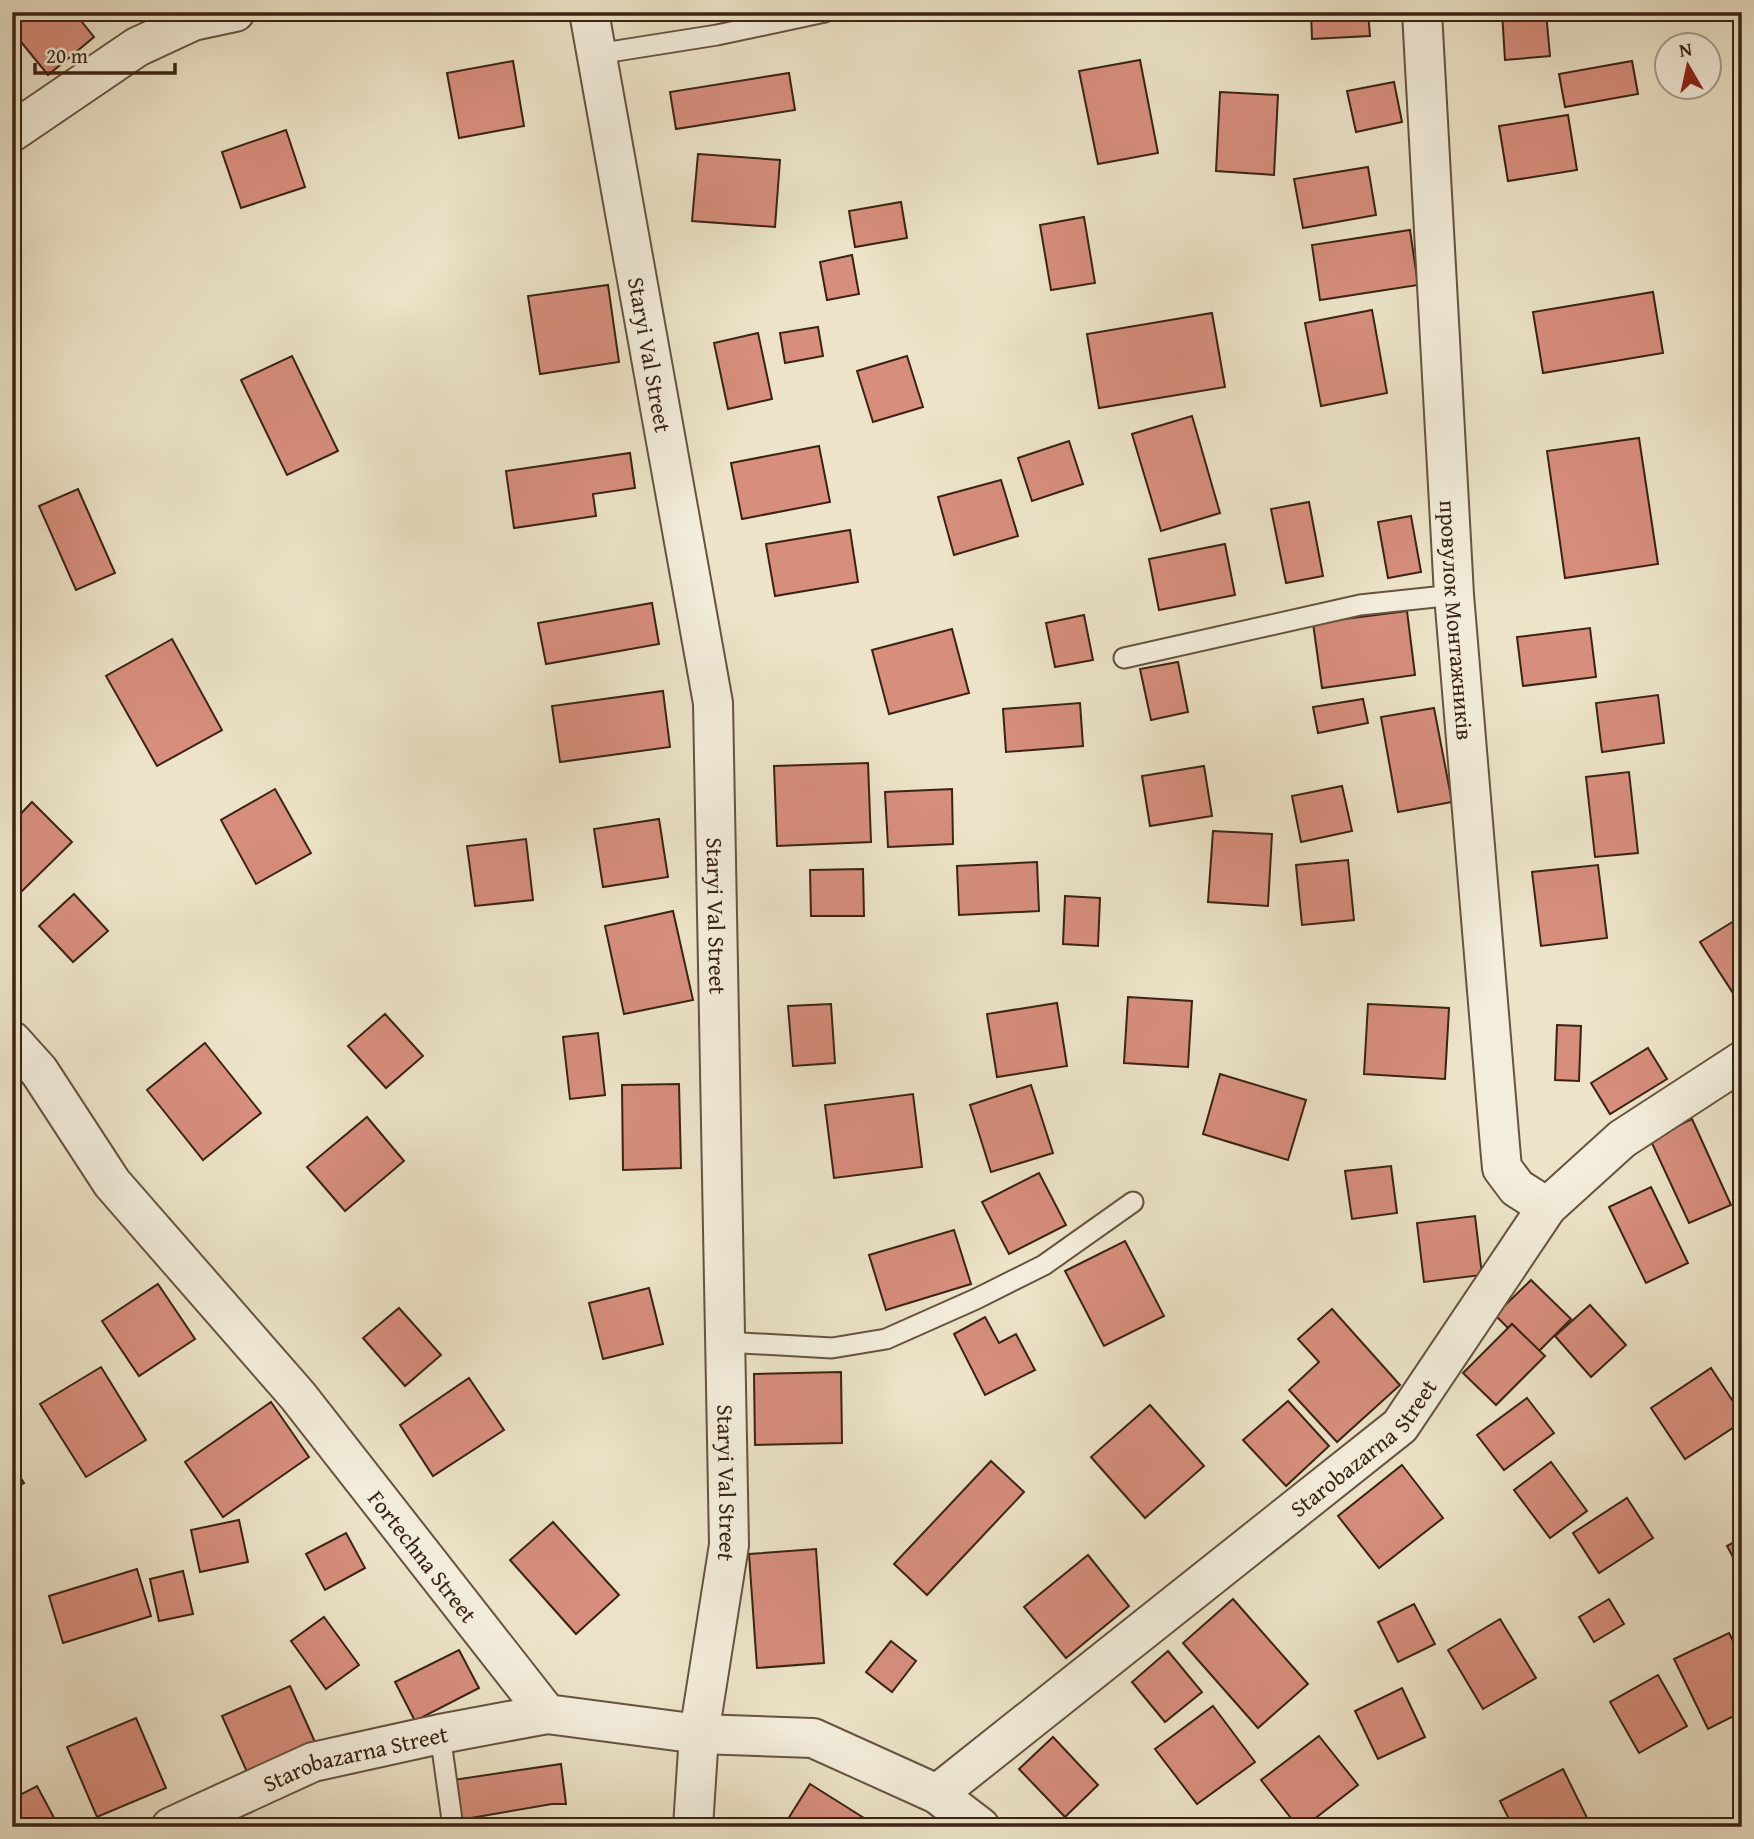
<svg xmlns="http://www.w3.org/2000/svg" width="1754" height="1839" font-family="'Gentium Book Plus',serif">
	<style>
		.building { fill: #d78e7d; stroke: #3a2313; stroke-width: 2 }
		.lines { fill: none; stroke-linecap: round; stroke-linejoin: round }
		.lane-casing { stroke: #665340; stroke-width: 23 }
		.street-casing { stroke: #665340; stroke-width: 42 }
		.lane { stroke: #f3eddb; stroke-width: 19 }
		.street { stroke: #f3eddb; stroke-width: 38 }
		.labels { text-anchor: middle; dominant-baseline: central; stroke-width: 5; stroke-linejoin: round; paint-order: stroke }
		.street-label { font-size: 23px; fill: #3a2313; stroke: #f3eddb }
	</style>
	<rect width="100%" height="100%" fill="#ece3c8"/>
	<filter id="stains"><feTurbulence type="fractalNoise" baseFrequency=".00286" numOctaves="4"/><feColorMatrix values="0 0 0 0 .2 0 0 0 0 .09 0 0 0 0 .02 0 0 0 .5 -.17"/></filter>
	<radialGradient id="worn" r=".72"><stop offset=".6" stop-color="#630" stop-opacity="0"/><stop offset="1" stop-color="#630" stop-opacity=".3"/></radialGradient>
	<!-- building -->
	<g class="building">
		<path d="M 12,12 L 74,12 L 94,37 L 48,75 L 12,31 Z"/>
		<path d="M 1176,12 L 1255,12 L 1255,13 L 1176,19 Z"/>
		<path d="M 1311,12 L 1368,12 L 1370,36 L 1312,39 Z"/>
		<path d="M 1502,12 L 1546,12 L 1550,56 L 1505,60 Z"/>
		<path d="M 1140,60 L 1158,153 L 1098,164 L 1079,71 Z"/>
		<path d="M 513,61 L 524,126 L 459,138 L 447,73 Z"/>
		<path d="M 1632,61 L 1638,94 L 1565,107 L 1559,74 Z"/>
		<path d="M 789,73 L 795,110 L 676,129 L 670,92 Z"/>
		<path d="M 1394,82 L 1402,122 L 1356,132 L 1347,91 Z"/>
		<path d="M 1220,92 L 1278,95 L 1274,175 L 1216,171 Z"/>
		<path d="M 1568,115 L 1577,170 L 1508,181 L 1499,126 Z"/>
		<path d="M 286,130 L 305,187 L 241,208 L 222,152 Z"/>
		<path d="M 698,154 L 780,160 L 775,227 L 692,221 Z"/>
		<path d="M 1368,167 L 1376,215 L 1303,228 L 1294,179 Z"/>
		<path d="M 901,202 L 907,238 L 855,247 L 849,211 Z"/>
		<path d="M 1084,217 L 1095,283 L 1051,290 L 1040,225 Z"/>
		<path d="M 1410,230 L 1418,285 L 1320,300 L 1312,245 Z"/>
		<path d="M 852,255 L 859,294 L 827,300 L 820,262 Z"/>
		<path d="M 608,285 L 619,362 L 540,374 L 528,296 Z"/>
		<path d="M 1653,292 L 1663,353 L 1543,373 L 1533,312 Z"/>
		<path d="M 1372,310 L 1387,393 L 1321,406 L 1305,323 Z"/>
		<path d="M 1212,313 L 1225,387 L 1099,408 L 1087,334 Z"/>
		<path d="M 818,327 L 823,356 L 785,363 L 780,333 Z"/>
		<path d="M 758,333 L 772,399 L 728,409 L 714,343 Z"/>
		<path d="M 292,356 L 338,451 L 287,475 L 241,380 Z"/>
		<path d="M 907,356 L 923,407 L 873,422 L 857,371 Z"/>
		<path d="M 1192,416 L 1220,513 L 1161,531 L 1132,434 Z"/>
		<path d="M 1639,438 L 1658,564 L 1565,578 L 1547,451 Z"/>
		<path d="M 1069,441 L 1083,484 L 1032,501 L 1018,458 Z"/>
		<path d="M 819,446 L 830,502 L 742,519 L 731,463 Z"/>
		<path d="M 630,453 L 635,488 L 593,494 L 596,516 L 514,528 L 506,471 Z"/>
		<path d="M 1001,480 L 1018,536 L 954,555 L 938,497 Z"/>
		<path d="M 78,489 L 115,573 L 76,590 L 39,506 Z"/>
		<path d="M 1309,502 L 1323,576 L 1286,583 L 1271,509 Z"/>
		<path d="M 1411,516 L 1421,572 L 1388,578 L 1378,522 Z"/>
		<path d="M 850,530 L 858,582 L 775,596 L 766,544 Z"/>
		<path d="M 1225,544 L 1235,595 L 1159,610 L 1149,559 Z"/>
		<path d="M 652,603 L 659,644 L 546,664 L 538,623 Z"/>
		<path d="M 1407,611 L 1415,675 L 1322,688 L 1313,623 Z"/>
		<path d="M 1084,615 L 1093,660 L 1055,667 L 1046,623 Z"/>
		<path d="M 1590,628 L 1596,677 L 1523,686 L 1517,637 Z"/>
		<path d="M 952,629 L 969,693 L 889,714 L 872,650 Z"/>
		<path d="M 172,639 L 222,730 L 157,766 L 106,676 Z"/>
		<path d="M 1178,662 L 1188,712 L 1151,720 L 1140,669 Z"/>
		<path d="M 663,691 L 670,747 L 560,762 L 552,706 Z"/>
		<path d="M 1658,695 L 1664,743 L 1602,752 L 1596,703 Z"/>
		<path d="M 1363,699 L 1368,723 L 1318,733 L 1313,707 Z"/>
		<path d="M 1080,703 L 1083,746 L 1006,752 L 1003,709 Z"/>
		<path d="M 1434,708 L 1452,802 L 1398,812 L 1381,717 Z"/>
		<path d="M 868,763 L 871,842 L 777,846 L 774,766 Z"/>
		<path d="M 1204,766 L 1212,816 L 1150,826 L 1142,776 Z"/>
		<path d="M 1629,772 L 1638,853 L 1595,857 L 1586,777 Z"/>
		<path d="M 1342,786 L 1352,831 L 1301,842 L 1292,796 Z"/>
		<path d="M 275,789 L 311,853 L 256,884 L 221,820 Z"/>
		<path d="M 952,789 L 953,844 L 888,847 L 885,792 Z"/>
		<path d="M 32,802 L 72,842 L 13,900 L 12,823 Z"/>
		<path d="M 659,819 L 668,877 L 603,887 L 594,829 Z"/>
		<path d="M 1213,831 L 1272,834 L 1268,906 L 1208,902 Z"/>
		<path d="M 526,839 L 533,900 L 475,906 L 467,846 Z"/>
		<path d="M 1348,860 L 1354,920 L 1302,925 L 1296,865 Z"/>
		<path d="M 1037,862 L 1039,911 L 959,915 L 957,866 Z"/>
		<path d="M 1598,865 L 1607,938 L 1541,946 L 1532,872 Z"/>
		<path d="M 863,869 L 864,916 L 811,916 L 810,870 Z"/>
		<path d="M 74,894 L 108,931 L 73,962 L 39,926 Z"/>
		<path d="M 1065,896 L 1100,898 L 1098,946 L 1063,944 Z"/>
		<path d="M 673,911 L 693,1000 L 624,1014 L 605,926 Z"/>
		<path d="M 1742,916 L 1742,1007 L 1700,942 Z"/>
		<path d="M 1128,997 L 1192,1001 L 1188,1067 L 1124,1063 Z"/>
		<path d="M 1057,1003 L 1067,1066 L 997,1077 L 987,1014 Z"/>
		<path d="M 831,1004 L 835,1063 L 793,1066 L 788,1006 Z"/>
		<path d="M 1368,1004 L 1449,1008 L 1445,1079 L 1364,1074 Z"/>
		<path d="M 385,1014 L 423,1056 L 386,1088 L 348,1046 Z"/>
		<path d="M 1557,1025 L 1581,1026 L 1579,1081 L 1555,1080 Z"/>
		<path d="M 598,1033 L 605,1095 L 570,1099 L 563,1037 Z"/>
		<path d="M 205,1043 L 261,1113 L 203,1160 L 147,1090 Z"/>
		<path d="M 1648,1048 L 1667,1079 L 1610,1114 L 1591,1083 Z"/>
		<path d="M 12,1066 L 25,1081 L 12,1092 Z"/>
		<path d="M 1220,1074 L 1306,1100 L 1288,1160 L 1203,1134 Z"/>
		<path d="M 679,1084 L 681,1168 L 623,1170 L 622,1085 Z"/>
		<path d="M 1031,1085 L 1053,1153 L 991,1172 L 970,1105 Z"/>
		<path d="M 913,1094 L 922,1167 L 834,1178 L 825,1105 Z"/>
		<path d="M 367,1117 L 404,1161 L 345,1211 L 307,1167 Z"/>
		<path d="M 1692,1119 L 1731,1205 L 1689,1223 L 1650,1139 Z"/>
		<path d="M 1391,1166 L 1397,1213 L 1352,1219 L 1345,1171 Z"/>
		<path d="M 1039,1173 L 1066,1225 L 1009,1254 L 982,1202 Z"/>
		<path d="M 1651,1187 L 1688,1263 L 1646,1283 L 1609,1207 Z"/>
		<path d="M 1475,1216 L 1482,1275 L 1424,1282 L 1417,1223 Z"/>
		<path d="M 954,1230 L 971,1284 L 886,1310 L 869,1255 Z"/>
		<path d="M 1125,1241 L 1164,1316 L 1104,1346 L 1065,1271 Z"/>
		<path d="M 1531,1280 L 1571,1319 L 1539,1351 L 1512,1324 L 1508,1328 L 1495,1315 Z"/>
		<path d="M 158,1284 L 195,1339 L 139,1376 L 102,1321 Z"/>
		<path d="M 649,1288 L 663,1344 L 603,1359 L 589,1303 Z"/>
		<path d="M 1590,1305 L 1626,1345 L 1591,1377 L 1555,1336 Z"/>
		<path d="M 399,1308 L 441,1355 L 405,1386 L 363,1338 Z"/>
		<path d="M 1332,1309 L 1400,1385 L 1337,1442 L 1289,1390 L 1319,1362 L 1298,1339 Z"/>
		<path d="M 985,1317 L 999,1343 L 1016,1334 L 1035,1370 L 985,1395 L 954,1334 Z"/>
		<path d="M 1512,1324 L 1545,1356 L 1496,1405 L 1463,1373 Z"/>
		<path d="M 101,1367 L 146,1440 L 86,1477 L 40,1404 Z"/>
		<path d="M 1711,1368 L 1742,1415 L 1742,1422 L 1685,1459 L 1651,1408 Z"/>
		<path d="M 841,1372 L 842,1443 L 755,1445 L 754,1374 Z"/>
		<path d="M 469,1378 L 504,1430 L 433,1476 L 400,1425 Z"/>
		<path d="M 1527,1398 L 1554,1433 L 1504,1470 L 1477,1435 Z"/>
		<path d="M 1288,1401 L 1329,1446 L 1286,1486 L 1243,1440 Z"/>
		<path d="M 271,1402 L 309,1457 L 223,1517 L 185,1462 Z"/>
		<path d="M 1150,1405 L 1204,1466 L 1145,1518 L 1091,1457 Z"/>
		<path d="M 991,1461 L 1024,1492 L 927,1595 L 894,1564 Z"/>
		<path d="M 1551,1462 L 1587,1511 L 1550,1538 L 1514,1490 Z"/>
		<path d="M 12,1465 L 24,1483 L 12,1491 Z"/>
		<path d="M 1402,1465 L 1443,1518 L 1379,1568 L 1338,1516 Z"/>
		<path d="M 1627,1498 L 1653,1538 L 1599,1573 L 1573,1533 Z"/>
		<path d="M 239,1520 L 248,1562 L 200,1572 L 191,1530 Z"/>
		<path d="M 553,1522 L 619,1595 L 576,1634 L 510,1560 Z"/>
		<path d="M 346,1533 L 365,1568 L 325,1590 L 306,1554 Z"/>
		<path d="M 1742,1538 L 1742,1574 L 1727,1546 Z"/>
		<path d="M 816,1549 L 824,1663 L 757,1668 L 749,1554 Z"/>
		<path d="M 1088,1555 L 1129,1606 L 1066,1658 L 1024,1607 Z"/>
		<path d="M 137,1569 L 151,1616 L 63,1643 L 49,1596 Z"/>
		<path d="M 183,1571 L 193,1614 L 159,1621 L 150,1579 Z"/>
		<path d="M 1233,1599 L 1308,1684 L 1258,1728 L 1183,1643 Z"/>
		<path d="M 1609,1599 L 1624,1624 L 1594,1642 L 1579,1617 Z"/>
		<path d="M 1414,1604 L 1435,1644 L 1398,1662 L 1378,1622 Z"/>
		<path d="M 324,1617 L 359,1665 L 326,1689 L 291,1641 Z"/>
		<path d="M 1500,1619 L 1536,1678 L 1483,1709 L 1448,1650 Z"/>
		<path d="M 1729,1633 L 1742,1659 L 1742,1712 L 1708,1729 L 1674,1659 Z"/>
		<path d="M 891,1641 L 916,1661 L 892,1692 L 866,1672 Z"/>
		<path d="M 459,1650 L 479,1688 L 415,1721 L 395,1682 Z"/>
		<path d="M 1168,1651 L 1202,1692 L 1165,1722 L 1132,1682 Z"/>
		<path d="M 1658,1675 L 1687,1726 L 1639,1753 L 1610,1702 Z"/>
		<path d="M 290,1686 L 315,1742 L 247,1772 L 222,1716 Z"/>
		<path d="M 1402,1688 L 1425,1737 L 1378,1759 L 1355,1711 Z"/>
		<path d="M 1213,1706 L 1255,1762 L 1197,1804 L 1155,1749 Z"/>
		<path d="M 136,1718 L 166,1788 L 97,1817 L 67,1747 Z"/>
		<path d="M 1319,1736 L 1358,1785 L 1304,1827 L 1298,1827 L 1261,1780 Z"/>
		<path d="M 1053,1737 L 1098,1785 L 1065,1817 L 1019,1769 Z"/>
		<path d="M 561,1764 L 566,1804 L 552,1804 L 459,1820 L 453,1780 Z"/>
		<path d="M 1563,1769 L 1591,1826 L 1513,1827 L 1500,1801 Z"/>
		<path d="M 810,1784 L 864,1818 L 858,1827 L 783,1827 Z"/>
		<path d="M 37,1786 L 59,1827 L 12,1827 L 12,1799 Z"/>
		<path d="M 572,1818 L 576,1827 L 552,1827 Z"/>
	</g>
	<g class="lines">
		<defs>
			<g id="lane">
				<path d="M 597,54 L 717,35 L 825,12"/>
				<path d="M 1124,658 L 1360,605 L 1454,595"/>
				<path d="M 725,1342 L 832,1348 L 886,1339 L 976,1299 L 1044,1265 L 1133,1202"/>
				<path d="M 440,1734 L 453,1827"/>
			</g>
			<g id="street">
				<path id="s1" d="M 589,12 L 713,703 L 729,1545 L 699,1734 L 693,1827"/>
				<path id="s2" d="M 1422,12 L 1454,595 L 1500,1146 L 1502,1168 L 1517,1188 L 1547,1207"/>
				<path d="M 12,132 L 137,47 L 193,21 L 235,12"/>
				<path id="s3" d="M 12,1041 L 39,1071 L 112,1183 L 298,1396 L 547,1714 L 699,1734 L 813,1738 L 937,1794 L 980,1827"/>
				<path id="s4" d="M 937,1794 L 1400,1426 L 1547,1207 L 1622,1139 L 1742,1061"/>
				<path id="s5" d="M 171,1827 L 313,1762 L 440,1734 L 547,1714"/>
			</g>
		</defs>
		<!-- lane casing -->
		<use href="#lane" class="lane-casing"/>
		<!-- street casing -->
		<use href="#street" class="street-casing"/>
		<!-- lane -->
		<use href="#lane" class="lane"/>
		<!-- street -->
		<use href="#street" class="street"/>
	</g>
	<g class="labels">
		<!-- street labels -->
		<g class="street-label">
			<text stroke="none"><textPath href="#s1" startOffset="348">Staryi Val Street</textPath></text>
			<text stroke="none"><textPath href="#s2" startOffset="609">провулок Монтажників</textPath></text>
			<text stroke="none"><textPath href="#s1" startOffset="915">Staryi Val Street</textPath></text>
			<text stroke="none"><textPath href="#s4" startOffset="550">Starobazarna Street</textPath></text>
			<text stroke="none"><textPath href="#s1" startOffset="1482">Staryi Val Street</textPath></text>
			<text stroke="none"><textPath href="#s3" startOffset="660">Fortechna Street</textPath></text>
			<text stroke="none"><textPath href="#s5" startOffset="198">Starobazarna Street</textPath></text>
		</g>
	</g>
	<!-- margin -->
	<rect width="1754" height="1839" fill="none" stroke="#ece3c8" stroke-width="42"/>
	<rect x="14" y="14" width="1726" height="1811" fill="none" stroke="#3a2313" stroke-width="3.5"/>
	<rect x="21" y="21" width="1712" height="1797" fill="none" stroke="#3a2313" stroke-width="2"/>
	<!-- north arrow -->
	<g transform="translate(1688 66) rotate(351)"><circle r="33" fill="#f3eddb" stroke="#a99c8b" stroke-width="2"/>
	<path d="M0-5L12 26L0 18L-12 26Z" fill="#8f2418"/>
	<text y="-10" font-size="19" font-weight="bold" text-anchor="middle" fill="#3a2313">N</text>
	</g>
	<!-- scale -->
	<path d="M35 63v10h140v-10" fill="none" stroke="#3a2313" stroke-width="3.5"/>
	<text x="46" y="63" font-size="21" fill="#3a2313" stroke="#f3eddb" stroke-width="5" paint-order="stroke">20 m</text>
	<rect width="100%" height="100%" filter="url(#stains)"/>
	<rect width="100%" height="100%" fill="url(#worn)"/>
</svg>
